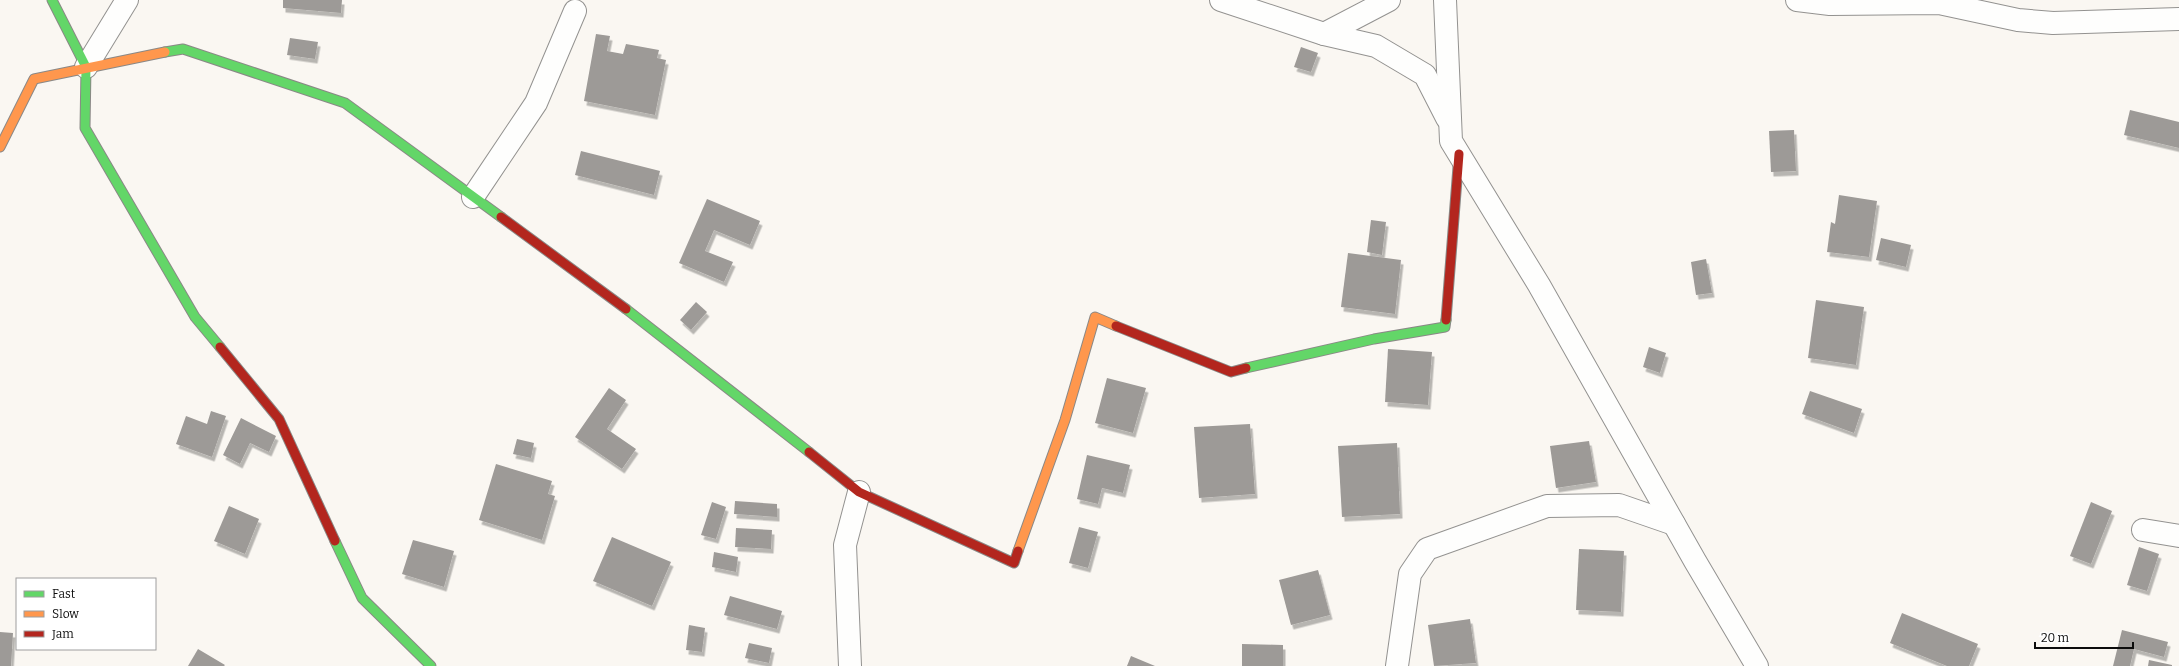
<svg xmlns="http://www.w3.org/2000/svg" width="2179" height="666" font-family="Bitter,serif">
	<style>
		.building { fill: #9d9a97; filter: url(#shadow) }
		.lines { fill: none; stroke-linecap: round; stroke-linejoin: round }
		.street-casing { stroke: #939290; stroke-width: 24 }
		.fast-casing { stroke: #8a8886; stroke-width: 11 }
		.slow-casing { stroke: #8a8886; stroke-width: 11 }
		.jam-casing { stroke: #8a8886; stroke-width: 11 }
		.street { stroke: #fefefd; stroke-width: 22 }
		.fast { stroke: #63d668; stroke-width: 9 }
		.slow { stroke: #ff974d; stroke-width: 9 }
		.jam { stroke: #b3261e; stroke-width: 9 }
	</style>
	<defs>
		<filter id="shadow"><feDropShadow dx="2.5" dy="4.5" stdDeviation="0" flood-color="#0004"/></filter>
	</defs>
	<rect width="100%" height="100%" fill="#faf7f2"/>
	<!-- building -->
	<g class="building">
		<path d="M 283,0 L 342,0 L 341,13 L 283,8 Z"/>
		<path d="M 596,34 L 610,36 L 607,51 L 623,54 L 626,44 L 659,50 L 657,58 L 666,60 L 655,115 L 584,101 Z"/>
		<path d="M 290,38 L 318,42 L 315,59 L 287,55 Z"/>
		<path d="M 1301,47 L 1318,53 L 1311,72 L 1294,67 Z"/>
		<path d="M 2130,110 L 2179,122 L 2179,148 L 2124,135 Z"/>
		<path d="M 1794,130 L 1796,171 L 1771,172 L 1769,131 Z"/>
		<path d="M 581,151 L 660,171 L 654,195 L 575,175 Z"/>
		<path d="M 1839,195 L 1877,201 L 1869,257 L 1827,252 L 1831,222 L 1835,224 Z"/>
		<path d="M 707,199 L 760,221 L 750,245 L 714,230 L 705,251 L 733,262 L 724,282 L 679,263 Z"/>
		<path d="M 1371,220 L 1386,222 L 1382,255 L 1367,252 Z"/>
		<path d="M 1881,238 L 1911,245 L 1906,267 L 1876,260 Z"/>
		<path d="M 1348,253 L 1401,260 L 1395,314 L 1341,307 Z"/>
		<path d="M 1706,259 L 1712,293 L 1696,295 L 1691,262 Z"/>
		<path d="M 1816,300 L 1864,307 L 1856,365 L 1808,358 Z"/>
		<path d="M 696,302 L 707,312 L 691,330 L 680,320 Z"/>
		<path d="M 1649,347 L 1666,353 L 1660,373 L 1643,367 Z"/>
		<path d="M 1388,349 L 1432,352 L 1428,405 L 1385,402 Z"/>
		<path d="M 1107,378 L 1146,388 L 1133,433 L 1095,423 Z"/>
		<path d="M 609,388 L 626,400 L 607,429 L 636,449 L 622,469 L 575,437 Z"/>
		<path d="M 1810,391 L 1862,409 L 1854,433 L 1802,414 Z"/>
		<path d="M 211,411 L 226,416 L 212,457 L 176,444 L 186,416 L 207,424 Z"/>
		<path d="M 241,418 L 276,436 L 269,452 L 250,443 L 240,464 L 223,455 Z"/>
		<path d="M 1250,424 L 1255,494 L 1199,498 L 1194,427 Z"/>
		<path d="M 517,439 L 534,443 L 531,458 L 513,454 Z"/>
		<path d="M 1589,441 L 1596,482 L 1556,488 L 1550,446 Z"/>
		<path d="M 1397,443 L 1400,514 L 1342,517 L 1338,446 Z"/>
		<path d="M 1087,455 L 1130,465 L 1123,493 L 1102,488 L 1098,504 L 1077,499 Z"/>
		<path d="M 496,464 L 552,481 L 548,494 L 555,496 L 542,540 L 479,520 Z"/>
		<path d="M 735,501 L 777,504 L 777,517 L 734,514 Z"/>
		<path d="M 712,502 L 726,507 L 716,539 L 701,535 Z"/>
		<path d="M 2091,502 L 2112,511 L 2091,564 L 2070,556 Z"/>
		<path d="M 229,506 L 259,519 L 245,554 L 214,541 Z"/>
		<path d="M 1079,527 L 1098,532 L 1088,568 L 1069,563 Z"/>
		<path d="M 736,528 L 772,530 L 771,549 L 735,547 Z"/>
		<path d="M 612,537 L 671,562 L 652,606 L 593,581 Z"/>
		<path d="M 413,540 L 454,551 L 444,587 L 402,574 Z"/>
		<path d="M 2139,547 L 2159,554 L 2147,591 L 2127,585 Z"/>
		<path d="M 1579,549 L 1624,551 L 1621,612 L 1576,610 Z"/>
		<path d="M 714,552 L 738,557 L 736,572 L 712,567 Z"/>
		<path d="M 1318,570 L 1330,615 L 1291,625 L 1279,580 Z"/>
		<path d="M 730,596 L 782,611 L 777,629 L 724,615 Z"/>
		<path d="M 1902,613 L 1978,644 L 1969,666 L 1947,666 L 1890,643 Z"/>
		<path d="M 1470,619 L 1476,663 L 1434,666 L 1428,625 Z"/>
		<path d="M 689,625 L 705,628 L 702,652 L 686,650 Z"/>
		<path d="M 2122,630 L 2168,642 L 2164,657 L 2134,649 L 2130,666 L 2113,666 Z"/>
		<path d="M 0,632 L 13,633 L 11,666 L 0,666 Z"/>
		<path d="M 749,643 L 772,648 L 769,663 L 745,658 Z"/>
		<path d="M 1242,644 L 1283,645 L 1283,666 L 1242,666 Z"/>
		<path d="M 198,649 L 225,665 L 224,666 L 188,666 Z"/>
		<path d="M 1131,656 L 1155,666 L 1127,666 Z"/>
		<path d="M 2149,660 L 2172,665 L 2172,666 L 2148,666 Z"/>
	</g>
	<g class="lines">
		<defs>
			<g id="street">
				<path d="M 1221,0 L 1324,34 L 1389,0"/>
				<path d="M 1445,0 L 1451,141 L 1539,285 L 1695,561 L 1757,666"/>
				<path d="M 1797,0 L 1830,4 L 1939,3 L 2018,20 L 2053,23 L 2179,19"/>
				<path d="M 1324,34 L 1376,46 L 1425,75 L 1447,118"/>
				<path d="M 86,67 L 127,0"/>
				<path d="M 473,197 L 536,103 L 575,11"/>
				<path d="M 2143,530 L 2179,536"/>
				<path d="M 850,666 L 845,545 L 859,492"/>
				<path d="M 1397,666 L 1410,574 L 1427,549 L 1547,506 L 1619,505 L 1674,524"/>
			</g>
			<g id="fast">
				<path d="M 52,0 L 86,67 L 85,128 L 195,317 L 220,347"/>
				<path d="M 165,52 L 183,49 L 345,103 L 501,217"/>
				<path d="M 626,309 L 809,452"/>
				<path d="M 1246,368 L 1374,339 L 1445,327 L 1446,320"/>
				<path d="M 335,541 L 362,598 L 431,666"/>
			</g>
			<g id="slow">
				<path d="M 0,147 L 34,79 L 165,52"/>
				<path d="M 1018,551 L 1065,420 L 1095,317 L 1116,326"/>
			</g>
			<g id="jam">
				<path d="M 501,217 L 626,309"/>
				<path d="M 1446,320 L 1459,154"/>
				<path d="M 1116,326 L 1231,372 L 1246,368"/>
				<path d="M 220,347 L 279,419 L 335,541"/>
				<path d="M 809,452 L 859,492 L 1014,563 L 1018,551"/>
			</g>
		</defs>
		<!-- street casing -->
		<use href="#street" class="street-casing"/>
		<!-- fast casing -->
		<use href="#fast" class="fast-casing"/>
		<!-- slow casing -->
		<use href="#slow" class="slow-casing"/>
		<!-- jam casing -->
		<use href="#jam" class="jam-casing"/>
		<!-- street -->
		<use href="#street" class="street"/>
		<!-- fast -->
		<use href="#fast" class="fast"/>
		<!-- slow -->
		<use href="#slow" class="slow"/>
		<!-- jam -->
		<use href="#jam" class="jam"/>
	</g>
	<!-- legend -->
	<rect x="16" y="578" width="140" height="72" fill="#ffffff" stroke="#9e9e9e"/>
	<rect x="24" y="591" width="20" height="6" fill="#63d668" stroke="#9e9e9e"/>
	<text x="52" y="598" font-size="12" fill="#0c0c0c">Fast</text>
	<rect x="24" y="611" width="20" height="6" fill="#ff974d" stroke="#9e9e9e"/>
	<text x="52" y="618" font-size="12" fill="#0c0c0c">Slow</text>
	<rect x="24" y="631" width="20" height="6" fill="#b3261e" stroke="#9e9e9e"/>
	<text x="52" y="638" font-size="12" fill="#0c0c0c">Jam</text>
	<!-- scale -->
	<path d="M2035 642v6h98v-6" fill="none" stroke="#0c0c0c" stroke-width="2"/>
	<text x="2041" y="642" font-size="12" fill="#0c0c0c" stroke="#ffffff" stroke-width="3" paint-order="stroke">20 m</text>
</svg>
